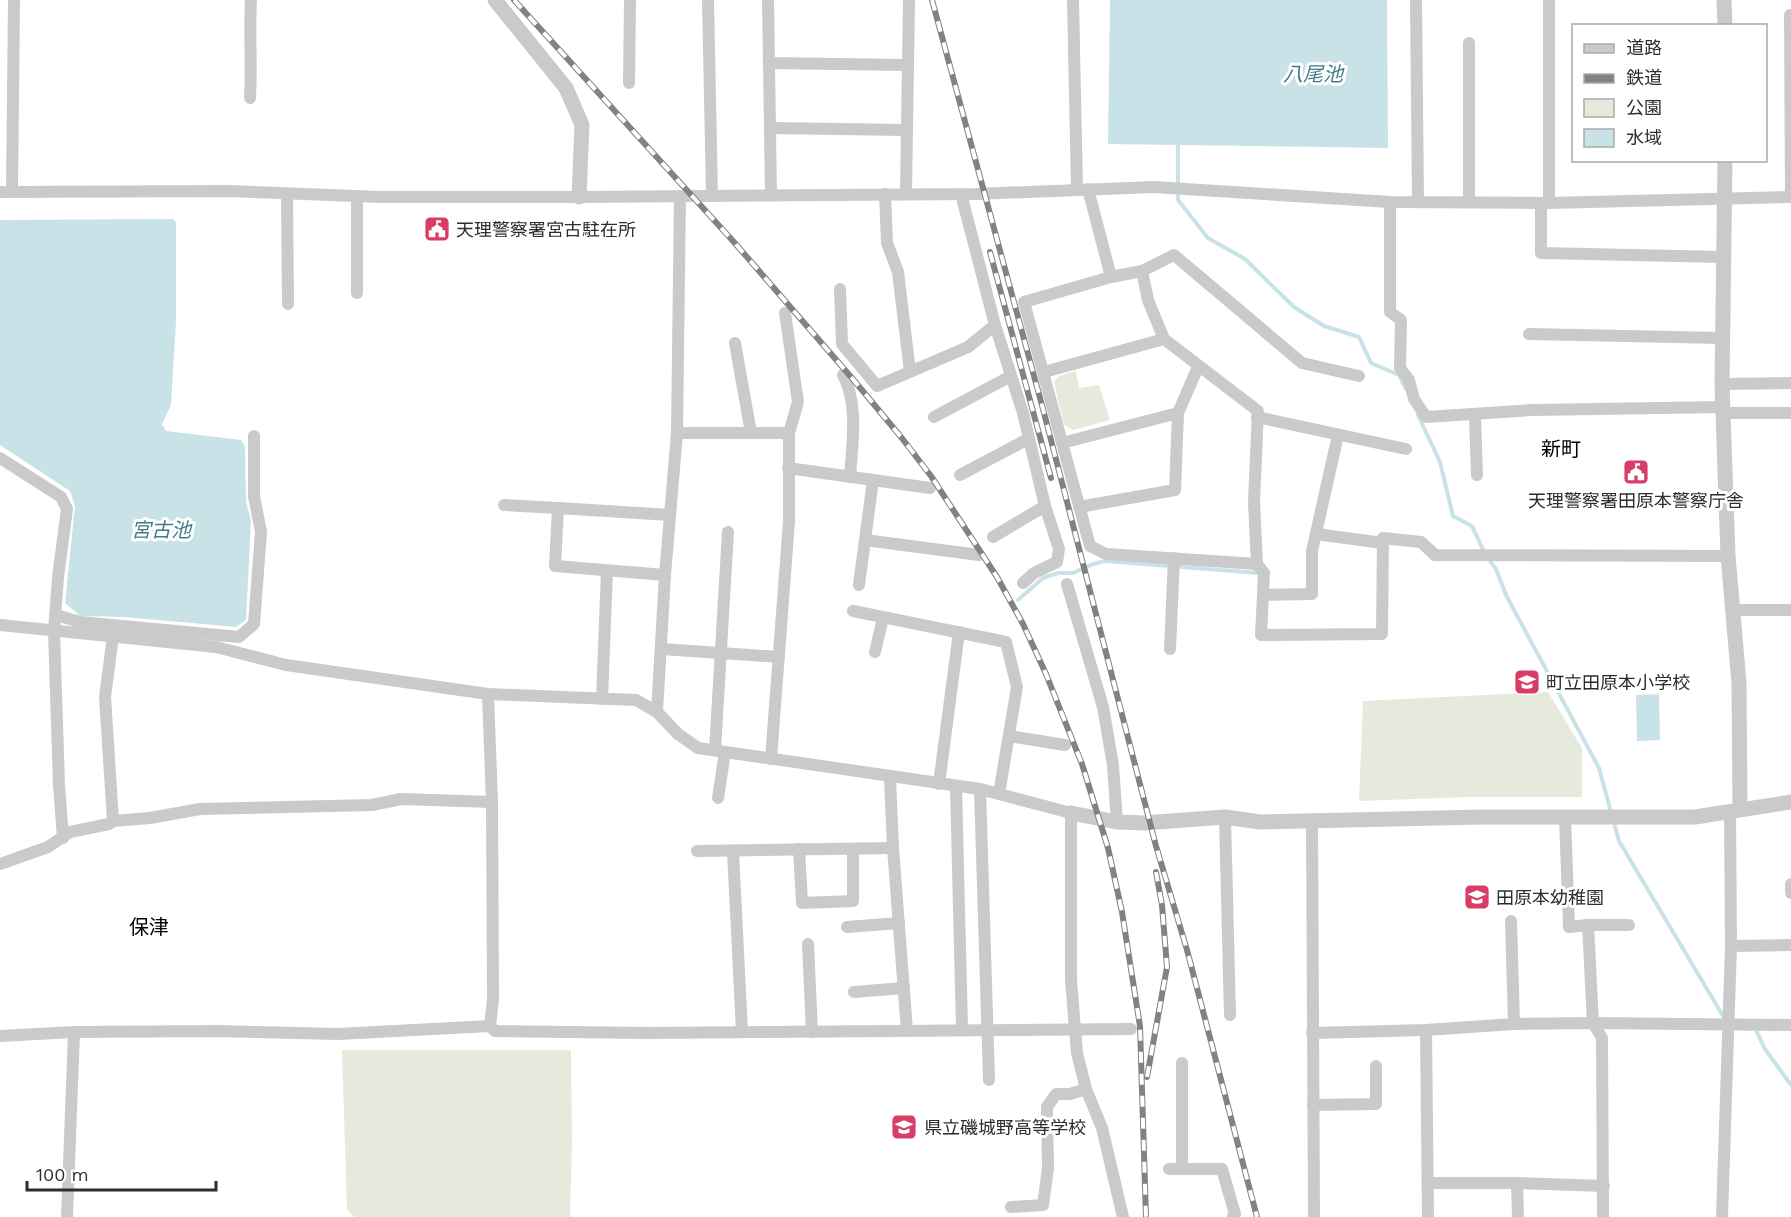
<svg xmlns="http://www.w3.org/2000/svg" width="1791" height="1217" font-family="'Work Sans','Noto Sans JP',sans-serif">
	<style>
		.green { fill: #e6eadc }
		.water { fill: #c9e2e8 }
		.lines { fill: none; stroke-linecap: round; stroke-linejoin: round }
		.stream { stroke: #c9e2e8; stroke-width: 4 }
		.minor { stroke: #cacaca; stroke-width: 12 }
		.tertiary { stroke: #cacaca; stroke-width: 15 }
		.rail-casing { stroke: #828282; stroke-width: 6 }
		.rail { stroke: #fff; stroke-width: 4; stroke-dasharray: 11; stroke-linecap: butt }
		.labels { text-anchor: middle; dominant-baseline: central; stroke-width: 6; stroke-linejoin: round; paint-order: stroke }
		.poi-label { font-size: 18px; fill: #2d2d2d; stroke: #fff; text-anchor: start }
		.water-label { font-size: 20px; font-style: italic; fill: #427b89; stroke: #fff }
		.neighbourhood-label { font-size: 20px; fill: #000; stroke: #fff }
	</style>
	<rect width="100%" height="100%" fill="#fff"/>
	<!-- green -->
	<g class="green">
		<path d="M 1076,371 L 1079,388 L 1099,385 L 1110,420 L 1073,430 L 1064,425 L 1054,382 L 1059,376 Z"/>
		<path d="M 1548,692 L 1582,748 L 1582,797 L 1469,797 L 1359,801 L 1363,701 Z"/>
		<path d="M 342,1050 L 571,1050 L 572,1141 L 570,1217 L 354,1217 L 347,1209 Z"/>
	</g>
	<!-- water -->
	<g class="water">
		<path d="M 1110,0 L 1387,0 L 1388,148 L 1108,144 Z"/>
		<path d="M 173,219 L 176,223 L 176,321 L 171,405 L 162,424 L 166,431 L 241,440 L 245,446 L 246,502 L 251,520 L 246,620 L 236,627 L 124,617 L 80,616 L 65,603 L 75,506 L 70,491 L 0,445 L 0,220 Z"/>
		<path d="M 1659,694 L 1660,740 L 1637,741 L 1636,695 Z"/>
	</g>
	<g class="lines">
		<!-- stream -->
		<g class="stream">
			<path d="M 1178,140 L 1178,200 L 1208,238 L 1245,259 L 1294,307 L 1324,326 L 1359,337 L 1371,363 L 1399,375 L 1406,389"/>
			<path d="M 1418,415 L 1440,462 L 1453,516 L 1472,526 L 1484,552"/>
			<path d="M 1488,558 L 1496,569 L 1506,595 L 1599,768 L 1611,812"/>
			<path d="M 1018,600 L 1043,578 L 1058,573 L 1073,573 L 1093,564 L 1105,561 L 1258,573"/>
			<path d="M 1613,819 L 1619,841 L 1723,1016 L 1727,1017"/>
			<path d="M 1755,1028 L 1765,1049 L 1791,1085"/>
		</g>
		<!-- minor -->
		<g class="minor">
			<path d="M 708,0 L 712,196"/>
			<path d="M 768,0 L 771,195"/>
			<path d="M 1073,0 L 1077,189"/>
			<path d="M 1416,0 L 1418,202"/>
			<path d="M 1549,0 L 1549,203"/>
			<path d="M 1790,15 L 1791,197"/>
			<path d="M 769,63 L 907,65"/>
			<path d="M 629,83 L 630,0"/>
			<path d="M 250,98 C 252,65 249,33 251,0"/>
			<path d="M 770,128 L 906,130"/>
			<path d="M 1088,189 L 1111,277 L 1142,271 L 1148,300 L 1164,339 L 1258,411 L 1254,502 L 1257,564 L 1264,573 L 1261,635 L 1382,634 L 1383,538 L 1421,542 L 1435,555 L 1728,556"/>
			<path d="M 12,191 L 14,0"/>
			<path d="M 0,192 L 229,191 L 380,197 L 579,197 L 976,194 L 1154,187 L 1390,202 L 1549,203 L 1791,197"/>
			<path d="M 287,194 L 288,304"/>
			<path d="M 885,194 L 887,243 L 898,272 L 910,372"/>
			<path d="M 906,194 L 909,0"/>
			<path d="M 961,194 L 995,325 L 1023,413 L 1045,506 L 1059,549 L 1057,562 L 1034,573 L 1023,583"/>
			<path d="M 1390,202 L 1390,312 L 1401,320 L 1400,368 L 1409,380 L 1414,399 L 1426,417 L 1532,410 L 1723,407"/>
			<path d="M 1469,202 L 1469,43"/>
			<path d="M 1541,203 L 1541,253 L 1723,257"/>
			<path d="M 1142,271 L 1174,255 L 1302,363 L 1359,376"/>
			<path d="M 1111,277 L 1024,302 L 1090,546 L 1106,554 L 1257,564"/>
			<path d="M 840,289 L 842,344 L 877,386 L 968,347 L 995,325"/>
			<path d="M 357,293 L 357,196"/>
			<path d="M 1529,334 L 1722,338"/>
			<path d="M 735,343 L 751,433"/>
			<path d="M 1044,372 L 1164,339"/>
			<path d="M 843,375 C 859,405 852,444 850,477"/>
			<path d="M 1722,384 L 1791,383"/>
			<path d="M 1723,413 L 1791,413"/>
			<path d="M 1475,415 L 1477,475"/>
			<path d="M 934,417 L 1011,376"/>
			<path d="M 1257,417 L 1406,449"/>
			<path d="M 677,433 L 789,433"/>
			<path d="M 1062,443 L 1178,413 L 1198,367"/>
			<path d="M 0,458 L 61,497 L 67,509 L 58,577 L 54,631 L 59,785 L 63,838"/>
			<path d="M 788,468 L 930,488"/>
			<path d="M 960,475 L 1028,439"/>
			<path d="M 504,505 L 558,508"/>
			<path d="M 1079,507 L 1175,490 L 1178,413"/>
			<path d="M 1316,534 L 1383,543"/>
			<path d="M 993,537 L 1045,506"/>
			<path d="M 865,540 L 979,555"/>
			<path d="M 665,575 L 555,566 L 558,508 L 670,515"/>
			<path d="M 1067,584 L 1103,707 L 1113,765 L 1117,822"/>
			<path d="M 859,585 L 873,480"/>
			<path d="M 1263,595 L 1312,594 L 1312,551 L 1338,435"/>
			<path d="M 1733,610 L 1791,610"/>
			<path d="M 853,611 L 1006,642 L 1017,687 L 999,794"/>
			<path d="M 56,615 L 80,622 L 239,637 L 254,624 L 261,532 L 254,496 L 254,436"/>
			<path d="M 0,625 L 216,647 L 286,665 L 488,694 L 636,700 L 657,712 L 678,734 L 698,748 L 980,789 L 1071,813 L 1071,980 L 1077,1053 L 1086,1089 L 1102,1128 L 1123,1217"/>
			<path d="M 662,649 L 779,657"/>
			<path d="M 1170,649 L 1174,558"/>
			<path d="M 875,652 L 883,618"/>
			<path d="M 488,694 L 492,802 L 493,999 L 490,1026"/>
			<path d="M 602,699 L 607,571"/>
			<path d="M 657,712 L 665,575 L 677,433 L 680,196"/>
			<path d="M 1009,736 L 1065,745"/>
			<path d="M 715,750 L 728,532"/>
			<path d="M 771,759 L 789,521 L 789,433 L 798,402 L 785,313"/>
			<path d="M 890,777 L 893,848 L 907,1031"/>
			<path d="M 939,784 L 959,632"/>
			<path d="M 956,786 L 962,1030"/>
			<path d="M 980,789 L 989,1080"/>
			<path d="M 718,798 L 725,752"/>
			<path d="M 1225,817 L 1230,1015"/>
			<path d="M 1565,817 L 1569,927 L 1588,925 L 1593,1023 L 1602,1038 L 1603,1217"/>
			<path d="M 113,821 L 105,697 L 113,636"/>
			<path d="M 1312,821 L 1314,1217"/>
			<path d="M 799,849 L 802,903 L 853,901 L 853,849"/>
			<path d="M 697,851 L 893,848"/>
			<path d="M 733,851 L 742,1032"/>
			<path d="M 0,864 L 48,847 L 70,832 L 109,824 L 113,821 L 150,818 L 200,809 L 372,805 L 401,799 L 492,802"/>
			<path d="M 1791,884 L 1791,893"/>
			<path d="M 1511,921 L 1514,1024"/>
			<path d="M 1588,925 L 1629,925"/>
			<path d="M 847,927 L 899,923"/>
			<path d="M 808,944 L 812,1032"/>
			<path d="M 1731,946 L 1791,945"/>
			<path d="M 854,992 L 904,988"/>
			<path d="M 1426,1030 L 1428,1217"/>
			<path d="M 1312,1033 L 1426,1030 L 1514,1024 L 1593,1023 L 1791,1025"/>
			<path d="M 0,1036 L 74,1032 L 218,1031 L 338,1034 L 490,1026 L 495,1031 L 648,1033 L 1131,1029"/>
			<path d="M 1182,1063 L 1182,1169"/>
			<path d="M 1313,1105 L 1376,1104 L 1376,1066"/>
			<path d="M 1169,1169 L 1222,1169 L 1235,1214 L 1233,1217"/>
			<path d="M 1428,1183 L 1517,1183"/>
			<path d="M 1011,1207 L 1043,1205 L 1048,1168 L 1047,1107 L 1056,1094 L 1070,1094 L 1086,1089"/>
			<path d="M 67,1217 L 74,1032"/>
			<path d="M 1518,1217 L 1517,1183 L 1604,1186"/>
			<path d="M 1722,1217 L 1731,946 L 1730,811"/>
		</g>
		<!-- tertiary -->
		<g class="tertiary">
			<path d="M 495,0 L 566,88 L 582,125 L 579,197"/>
			<path d="M 1724,0 L 1725,26"/>
			<path d="M 1725,160 L 1722,384 L 1728,556 L 1739,683 L 1740,809"/>
			<path d="M 1071,813 L 1117,822 L 1144,823 L 1225,817 L 1260,822 L 1483,817 L 1695,817 L 1791,802"/>
		</g>
		<defs>
			<g id="rail">
				<path d="M 514,0 L 733,241 L 852,378 L 901,437 L 931,476 L 997,577 L 1023,624 L 1046,674 L 1082,764 L 1108,848 L 1122,912 L 1140,1026 L 1146,1217"/>
				<path d="M 932,0 L 1043,409 L 1156,846 L 1187,950 L 1257,1217"/>
				<path d="M 990,252 L 1051,478"/>
				<path d="M 1147,1077 L 1167,967 L 1162,905 L 1156,872"/>
			</g>
		</defs>
		<!-- rail casing -->
		<use href="#rail" class="rail-casing"/>
		<!-- rail -->
		<use href="#rail" class="rail"/>
	</g>
	<!-- icons -->
	<defs>
		<symbol id="civic-square" viewBox="-11 -11 22 22"><rect x="-9" y="-9" width="18" height="18" rx="4" fill="#d73d66" stroke="#fff"/><path d="M-.6-6.5H3V-4.5H.6V-3L4-1V1h2V6H-6V1h2V-1L-.6-3ZM-1.2 2.5V6h2.4V2.5Z" fill="#fff"/></symbol>
		<symbol id="school-square" viewBox="-11 -11 22 22"><rect x="-9" y="-9" width="18" height="18" rx="4" fill="#d73d66" stroke="#fff"/><path d="M0-5L7-2L0 1L-7-2ZM-4 1L0 2.5L4 1V4Q0 6-4 4Z" fill="#fff"/></symbol>
	</defs>
	<g fill-rule="evenodd">
		<use href="#civic-square" x="422" y="214" width="30" height="30"/>
		<use href="#civic-square" x="1621" y="457" width="30" height="30"/>
		<use href="#school-square" x="1512" y="667" width="30" height="30"/>
		<use href="#school-square" x="1462" y="882" width="30" height="30"/>
		<use href="#school-square" x="889" y="1112" width="30" height="30"/>
	</g>
	<g class="labels">
		<!-- poi labels -->
		<g class="poi-label">
			<text x="456" y="229">天理警察署宮古駐在所</text>
			<text x="1636" y="500" text-anchor="middle">天理警察署田原本警察庁舎</text>
			<text x="1546" y="682">町立田原本小学校</text>
			<text x="1496" y="897">田原本幼稚園</text>
			<text x="924" y="1127">県立磯城野高等学校</text>
		</g>
		<!-- water labels -->
		<g class="water-label">
			<text x="1313" y="74">八尾池</text>
			<text x="161" y="530">宮古池</text>
		</g>
		<!-- neighbourhood labels -->
		<g class="neighbourhood-label">
			<text x="1561" y="449">新町</text>
			<text x="149" y="927">保津</text>
		</g>
	</g>
	<!-- legend -->
	<rect x="1572" y="24" width="195" height="138" fill="#ffffff" stroke="#ababab" stroke-width="1.5"/>
	<rect x="1584" y="44" width="30" height="9" fill="#cacaca" stroke="#ababab" stroke-width="1.5"/>
	<text x="1626" y="54" font-size="18" fill="#2d2d2d">道路</text>
	<rect x="1584" y="74" width="30" height="9" fill="#828282" stroke="#ababab" stroke-width="1.5"/>
	<text x="1626" y="84" font-size="18" fill="#2d2d2d">鉄道</text>
	<rect x="1584" y="99" width="30" height="18" fill="#e6eadc" stroke="#ababab" stroke-width="1.5"/>
	<text x="1626" y="114" font-size="18" fill="#2d2d2d">公園</text>
	<rect x="1584" y="129" width="30" height="18" fill="#c9e2e8" stroke="#ababab" stroke-width="1.5"/>
	<text x="1626" y="144" font-size="18" fill="#2d2d2d">水域</text>
	<!-- scale -->
	<path d="M27 1181v9h189v-9" fill="none" stroke="#2d2d2d" stroke-width="3"/>
	<text x="36" y="1181" font-size="18" fill="#2d2d2d" stroke="#ffffff" stroke-width="4.5" paint-order="stroke">100 m</text>
</svg>
